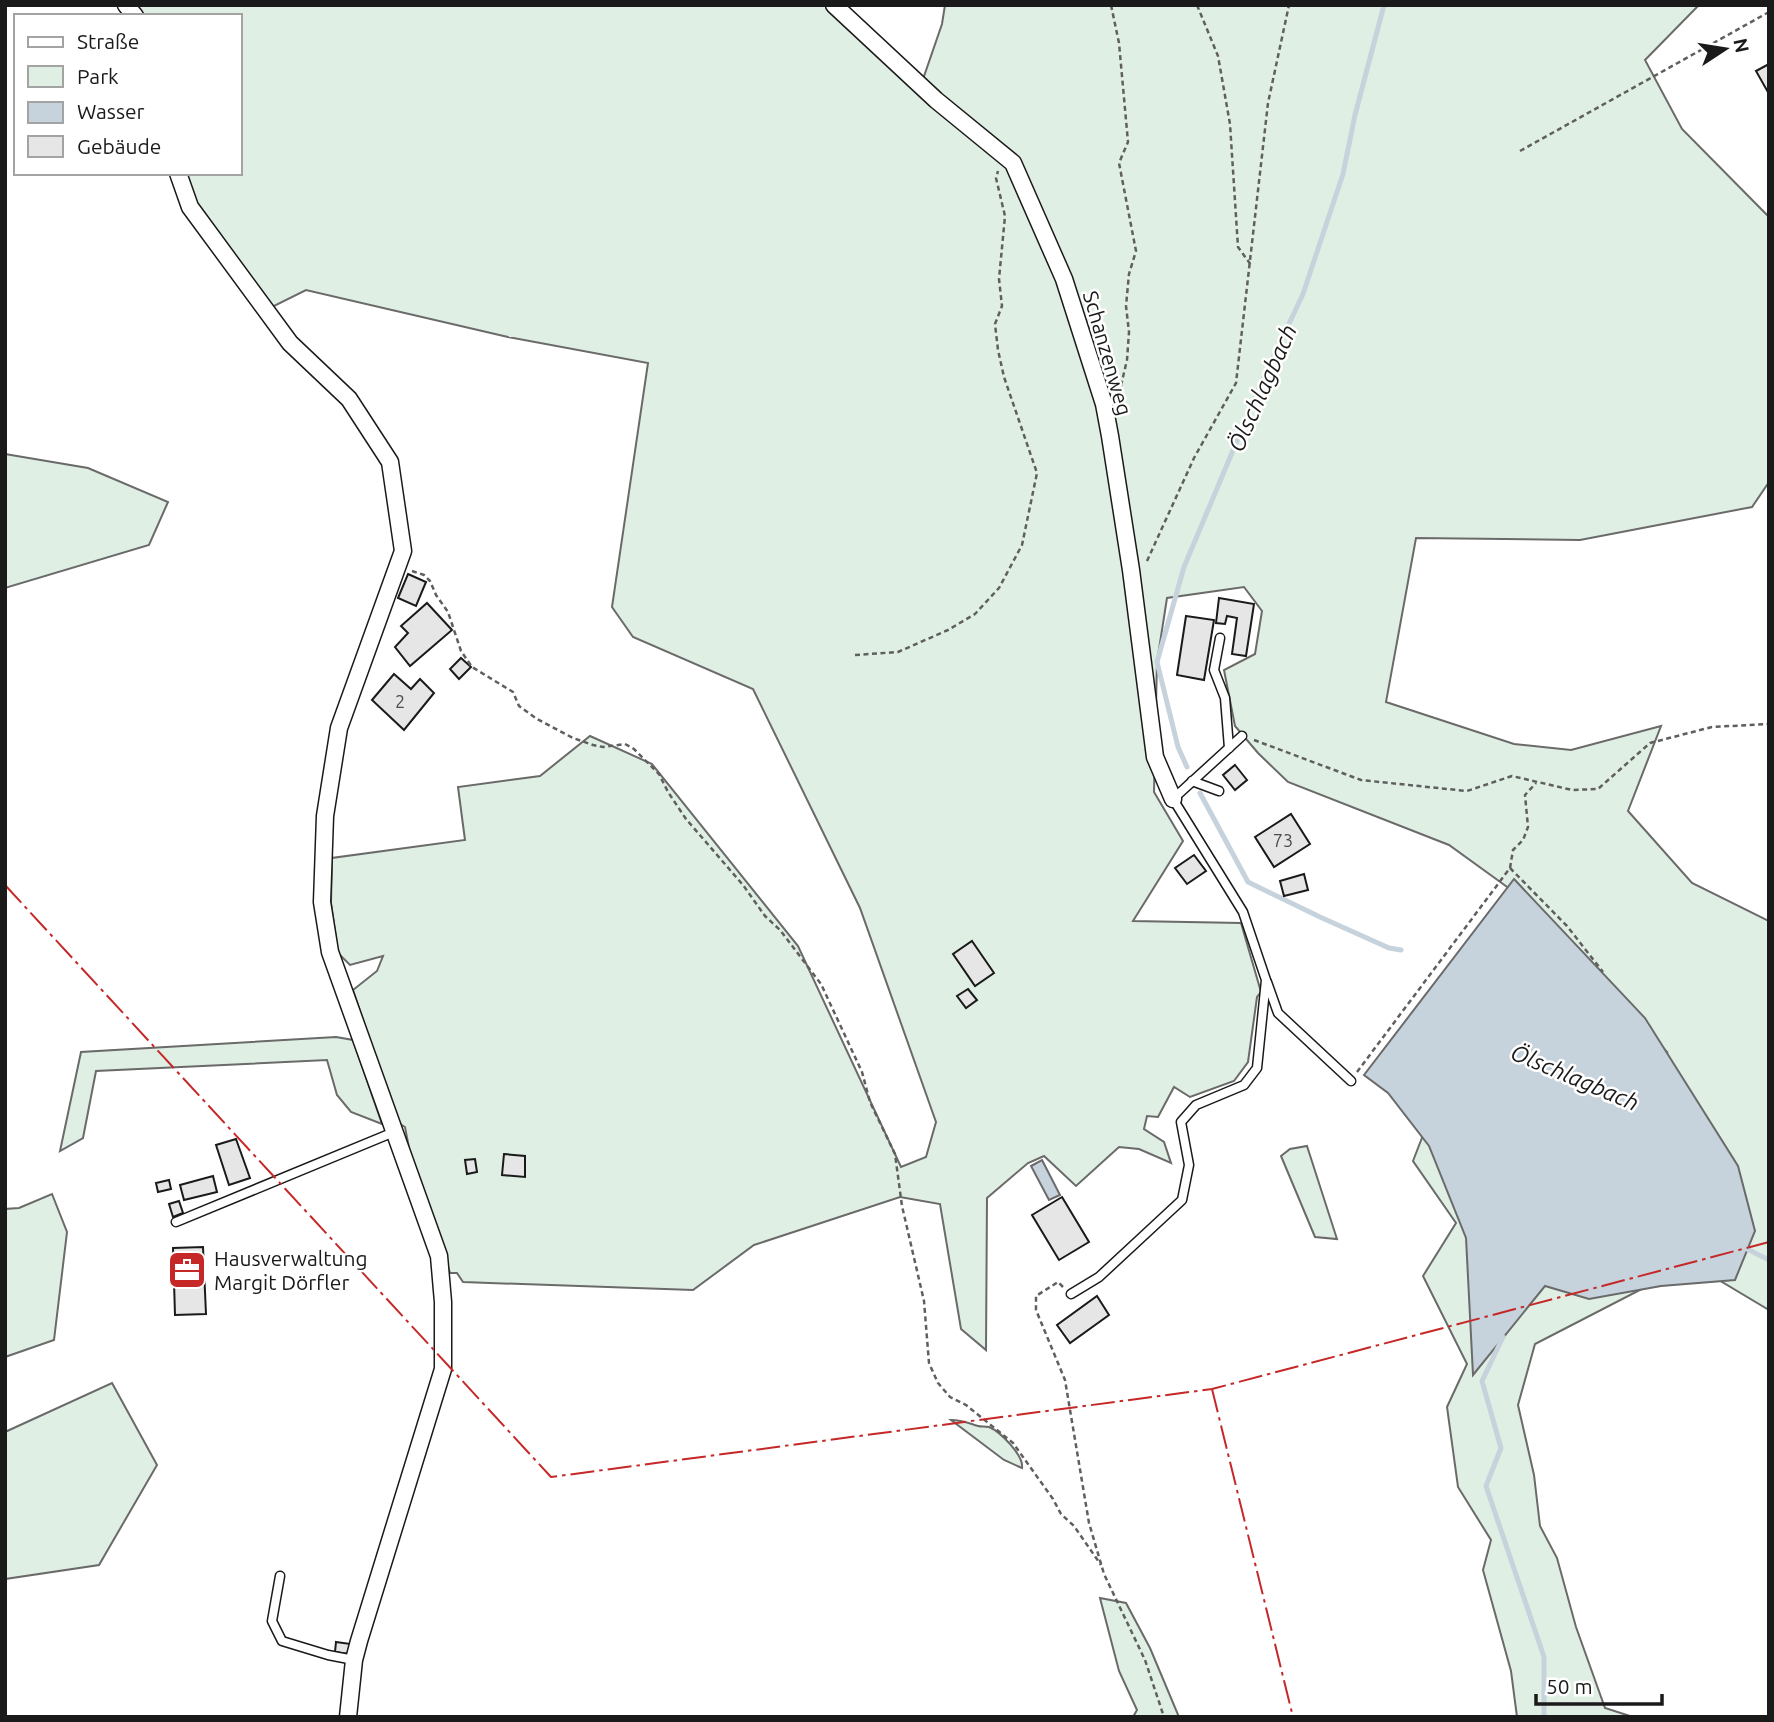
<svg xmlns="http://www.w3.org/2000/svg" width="1774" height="1722" font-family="Ubuntu,sans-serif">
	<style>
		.green { fill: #e0efe3; stroke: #6a6a6a; stroke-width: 2 }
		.water { fill: #c6d2dc; stroke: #6a6a6a; stroke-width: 2 }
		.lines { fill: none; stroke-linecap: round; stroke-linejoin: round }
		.stream { stroke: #c6d2dc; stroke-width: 5 }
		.building { fill: #e6e6e6; stroke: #1a1a1a; stroke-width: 2 }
		.lane-casing { stroke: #1a1a1a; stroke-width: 11 }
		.street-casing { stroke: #1a1a1a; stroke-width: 19 }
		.path { stroke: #5f5f5f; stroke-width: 2.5; stroke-dasharray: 5 3.5; stroke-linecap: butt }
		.lane { stroke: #fff; stroke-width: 8 }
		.street { stroke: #fff; stroke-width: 16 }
		.power { stroke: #c62828; stroke-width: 2; stroke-dasharray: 24 5 3.5 5; stroke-linecap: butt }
		.labels { text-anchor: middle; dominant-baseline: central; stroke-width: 5; stroke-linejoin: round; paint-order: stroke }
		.number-label { font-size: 18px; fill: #4d4d4d }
		.street-label { font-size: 21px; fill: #1a1a1a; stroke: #fff }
		.poi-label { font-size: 21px; fill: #1a1a1a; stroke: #fff; text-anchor: start }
		.water-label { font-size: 23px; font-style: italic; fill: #1a1a1a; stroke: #fff }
	</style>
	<rect width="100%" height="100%" fill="#fff"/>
	<!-- green -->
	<g class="green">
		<path d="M 127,5 L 827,5 L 922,82 L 942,24 L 945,5 L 1699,5 L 1645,60 L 1682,129 L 1769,217 L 1769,482 L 1752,507 L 1580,540 L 1416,538 L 1386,702 L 1514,744 L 1571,750 L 1661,726 L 1628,811 L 1692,883 L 1769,921 L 1769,1310 L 1717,1279 L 1661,1279 L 1535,1344 L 1518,1405 L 1534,1475 L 1540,1526 L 1557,1558 L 1576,1627 L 1605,1708 L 1633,1717 L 1517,1717 L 1511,1671 L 1483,1570 L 1491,1540 L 1458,1487 L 1447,1407 L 1467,1364 L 1423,1276 L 1456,1223 L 1413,1161 L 1425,1130 L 1667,1052 L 1539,910 L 1449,845 L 1288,782 L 1258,753 L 1235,726 L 1224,670 L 1255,654 L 1262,611 L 1244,587 L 1167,598 L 1157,662 L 1154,792 L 1183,841 L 1133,921 L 1241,923 L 1261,992 L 1257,997 L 1248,1062 L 1234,1081 L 1190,1097 L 1174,1087 L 1158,1117 L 1147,1116 L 1144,1129 L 1164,1142 L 1171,1163 L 1139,1149 L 1119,1147 L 1076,1186 L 1044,1156 L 1028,1163 L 987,1198 L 986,1350 L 961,1329 L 940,1204 L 900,1197 L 754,1245 L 693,1290 L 463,1282 L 457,1273 L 450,1273 L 410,1153 L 405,1127 L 397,1122 L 353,990 L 377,971 L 383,956 L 350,965 L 338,953 L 331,903 L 332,858 L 465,840 L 458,787 L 540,776 L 590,736 L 652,764 L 798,946 L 901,1167 L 926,1157 L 936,1122 L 860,908 L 753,689 L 633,637 L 612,607 L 648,363 L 508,337 L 306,290 L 264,311 L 178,173 L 240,173 L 240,16 L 137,16 Z"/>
		<path d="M 5,454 L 88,468 L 168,502 L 149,545 L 5,588 Z"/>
		<path d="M 336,1037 L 353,1040 L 382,1124 L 351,1112 L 337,1095 L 327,1060 L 96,1071 L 83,1138 L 60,1151 L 81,1052 Z"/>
		<path d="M 1307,1146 L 1337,1239 L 1315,1237 L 1281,1156 L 1290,1149 Z"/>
		<path d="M 52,1194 L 67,1232 L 54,1340 L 5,1357 L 5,1209 L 19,1208 Z"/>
		<path d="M 112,1383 L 157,1465 L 99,1565 L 5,1579 L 5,1432 Z"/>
		<path d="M 951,1420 C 962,1420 968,1423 978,1426 C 981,1427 985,1426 989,1427 C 1001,1432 1024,1456 1022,1468 L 1004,1460 Z"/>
		<path d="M 1100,1598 L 1126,1603 L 1150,1648 L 1179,1717 L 1133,1717 L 1137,1710 L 1119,1671 Z"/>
	</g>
	<!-- water -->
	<g class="water">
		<path d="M 1514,879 L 1645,1018 L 1738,1166 L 1755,1231 L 1735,1280 L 1661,1286 L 1589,1299 L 1545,1286 L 1473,1375 L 1466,1238 L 1429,1146 L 1388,1093 L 1364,1075 Z"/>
		<path d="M 1042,1160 L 1060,1195 L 1049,1200 L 1031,1166 Z"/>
	</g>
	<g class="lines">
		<!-- stream -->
		<g class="stream">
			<path d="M 1187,767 L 1178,747 L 1157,662 L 1184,567 L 1263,379 L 1303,294 L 1343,174 L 1355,115 L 1384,5"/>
			<path d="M 1200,793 L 1248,882 L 1320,917 L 1389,948 L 1401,950"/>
			<path d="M 1743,1247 L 1769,1260"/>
			<path d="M 1503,1337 L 1482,1381 L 1501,1448 L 1486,1486 L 1544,1657 L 1544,1717"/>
		</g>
	</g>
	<!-- building -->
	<g class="building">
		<path d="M 1769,64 L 1769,94 L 1756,71 Z"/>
		<path d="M 408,574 L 426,582 L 416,606 L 398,598 Z"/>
		<path d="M 1219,598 L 1254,604 L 1246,656 L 1232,654 L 1237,618 L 1227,616 L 1225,624 L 1216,623 Z"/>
		<path d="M 427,603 L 452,630 L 410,666 L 395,647 L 408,633 L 401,626 Z"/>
		<path d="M 1186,616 L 1214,620 L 1204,680 L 1177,675 Z"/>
		<path d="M 461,658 L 471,667 L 459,679 L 450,669 Z"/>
		<path d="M 394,674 L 411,689 L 420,679 L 434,693 L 404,730 L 372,700 Z"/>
		<path d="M 1235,765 L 1247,780 L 1235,790 L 1223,775 Z"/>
		<path d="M 1291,814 L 1310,844 L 1274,867 L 1255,837 Z"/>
		<path d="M 1194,855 L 1206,871 L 1187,884 L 1175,868 Z"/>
		<path d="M 1304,874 L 1308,890 L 1284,896 L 1280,881 Z"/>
		<path d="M 972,941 L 994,973 L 975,986 L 953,954 Z"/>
		<path d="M 968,989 L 977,1000 L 966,1008 L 957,996 Z"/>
		<path d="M 236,1139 L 250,1178 L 229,1185 L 216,1145 Z"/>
		<path d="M 504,1154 L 525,1156 L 525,1177 L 502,1175 Z"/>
		<path d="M 475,1159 L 477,1172 L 467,1174 L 465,1160 Z"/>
		<path d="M 213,1176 L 217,1192 L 184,1200 L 180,1185 Z"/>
		<path d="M 169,1180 L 171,1189 L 158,1192 L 156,1183 Z"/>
		<path d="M 1062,1197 L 1089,1242 L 1059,1260 L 1032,1215 Z"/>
		<path d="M 179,1201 L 183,1213 L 173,1217 L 169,1204 Z"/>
		<path d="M 203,1247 L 206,1314 L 175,1315 L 173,1248 Z"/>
		<path d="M 1097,1296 L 1109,1315 L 1070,1343 L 1057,1325 Z"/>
		<path d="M 336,1642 L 351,1644 L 349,1654 L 335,1652 Z"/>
	</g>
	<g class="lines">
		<defs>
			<g id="lane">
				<path d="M 1220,638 L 1214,670 L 1225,698 L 1229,748"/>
				<path d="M 1192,781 L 1219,791"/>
				<path d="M 1267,982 L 1278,1013 L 1351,1081"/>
				<path d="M 176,1222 L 394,1132"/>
				<path d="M 1071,1294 L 1099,1277 L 1182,1200 L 1189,1165 L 1181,1122 L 1196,1105 L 1244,1085 L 1257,1068 L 1266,980 L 1243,912 L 1173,799 L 1242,736"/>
				<path d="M 280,1576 L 272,1621 L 282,1641 L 328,1655 L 354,1660"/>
			</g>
			<g id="street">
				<path d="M 126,5 L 135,16"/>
				<path d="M 834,5 L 936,100 L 1013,163 L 1064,279 L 1104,404 L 1110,436 L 1131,570 L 1155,757 L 1173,799"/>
				<path d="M 178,173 L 190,207 L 290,343 L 349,399 L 390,462 L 403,551 L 339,728 L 325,816 L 322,902 L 330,952 L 439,1256 L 443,1302 L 443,1369 L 359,1641 L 354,1660 L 348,1717"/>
			</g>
		</defs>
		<!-- lane casing -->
		<use href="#lane" class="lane-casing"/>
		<!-- street casing -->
		<use href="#street" class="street-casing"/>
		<!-- path -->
		<g class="path">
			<path d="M 1111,5 L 1119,43 L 1128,142 L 1119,163 L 1136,251 L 1129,274 L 1126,306 L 1129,332 L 1127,360 L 1119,394"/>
			<path d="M 1197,5 L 1218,56 L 1230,124 L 1238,247 L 1251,265"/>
			<path d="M 1520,151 L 1769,12"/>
			<path d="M 1147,561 L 1194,458 L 1236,383 L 1268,103 L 1289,5"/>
			<path d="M 412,571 L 424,575 L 430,581 L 436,595 L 448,612 L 461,651 L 472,667 L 513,692 L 519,706 L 537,719 L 573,738 L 593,745 L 603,747 L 625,744 L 634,749 L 659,774 L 668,792 L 686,819 L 743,885 L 765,916 L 780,930 L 821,984 L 862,1072 L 870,1102 L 895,1154 L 902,1206 L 924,1301 L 929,1363 L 938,1383 L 950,1397 L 966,1405 L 1013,1443 L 1053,1499 L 1061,1514 L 1074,1526 L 1101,1565"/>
			<path d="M 855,655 L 898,652 L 948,630 L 975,614 L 999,588 L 1022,545 L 1037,473 L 1004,377 L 998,350 L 995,324 L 1002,306 L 999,279 L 1005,216 L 996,178 L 998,171"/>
			<path d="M 1254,740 L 1361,780 L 1467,791 L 1512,776 L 1572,790 L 1598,789 L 1650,743 L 1712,727 L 1769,724"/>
			<path d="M 1510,868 L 1567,926 L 1603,972"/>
			<path d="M 1357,1072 L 1510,868 L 1513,850 L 1523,840 L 1528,827 L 1525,795 L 1536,783"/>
			<path d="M 1063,1287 L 1058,1282 L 1036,1296 L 1036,1310 L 1065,1380 L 1089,1523 L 1104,1574 L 1145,1660 L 1164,1717"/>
		</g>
		<!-- lane -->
		<use href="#lane" class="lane"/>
		<!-- street -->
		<use href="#street" class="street"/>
		<!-- power -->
		<g class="power">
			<path d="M 5,885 L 551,1477 L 1212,1389 L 1769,1242"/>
			<path d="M 1212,1389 L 1293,1717"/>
		</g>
	</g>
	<!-- icons -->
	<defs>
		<symbol id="office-square" viewBox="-11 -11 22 22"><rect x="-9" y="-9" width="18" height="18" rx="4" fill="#c62828" stroke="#fff"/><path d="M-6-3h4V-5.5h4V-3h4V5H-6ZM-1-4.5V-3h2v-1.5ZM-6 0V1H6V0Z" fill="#fff"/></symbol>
	</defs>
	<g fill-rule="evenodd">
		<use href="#office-square" x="165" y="1248" width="44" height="44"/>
	</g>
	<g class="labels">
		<!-- number labels -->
		<g class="number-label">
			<text x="400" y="701">2</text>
			<text x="1283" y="840">73</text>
		</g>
		<!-- street labels -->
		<g class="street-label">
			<text transform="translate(1108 353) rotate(74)">Schanzenweg</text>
		</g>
		<!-- poi labels -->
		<g class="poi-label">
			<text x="214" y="1258">Hausverwaltung<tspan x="214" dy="24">Margit Dörfler</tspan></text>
		</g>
		<!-- water labels -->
		<g class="water-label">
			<text transform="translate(1262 388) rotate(-66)">Ölschlagbach</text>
			<text transform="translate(1575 1077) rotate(23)">Ölschlagbach</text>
		</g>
	</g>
	<!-- border -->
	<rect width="1774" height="1722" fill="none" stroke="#1a1a1a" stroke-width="14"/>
	<!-- legend -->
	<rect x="14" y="14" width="228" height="161" fill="#ffffff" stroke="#a3a3a3" stroke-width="2"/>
	<rect x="28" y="37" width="35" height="10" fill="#ffffff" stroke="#a3a3a3" stroke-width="2"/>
	<text x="77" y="49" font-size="21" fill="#1a1a1a">Straße</text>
	<rect x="28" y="66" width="35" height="21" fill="#e0efe3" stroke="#a3a3a3" stroke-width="2"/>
	<text x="77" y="84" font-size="21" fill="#1a1a1a">Park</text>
	<rect x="28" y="102" width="35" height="21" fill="#c6d2dc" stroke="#a3a3a3" stroke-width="2"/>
	<text x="77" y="119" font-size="21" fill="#1a1a1a">Wasser</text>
	<rect x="28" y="136" width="35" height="21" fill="#e6e6e6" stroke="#a3a3a3" stroke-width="2"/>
	<text x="77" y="154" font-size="21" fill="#1a1a1a">Gebäude</text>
	<!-- north arrow -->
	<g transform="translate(1725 49) rotate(78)" stroke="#ffffff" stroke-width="5" paint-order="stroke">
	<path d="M0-5L12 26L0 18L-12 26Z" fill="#1a1a1a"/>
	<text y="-10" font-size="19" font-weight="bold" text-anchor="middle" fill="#1a1a1a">N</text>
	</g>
	<!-- scale -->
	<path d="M1536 1694v10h126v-10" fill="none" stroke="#1a1a1a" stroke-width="3.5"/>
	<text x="1546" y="1694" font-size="21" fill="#1a1a1a" stroke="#ffffff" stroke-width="5" paint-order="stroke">50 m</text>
</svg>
